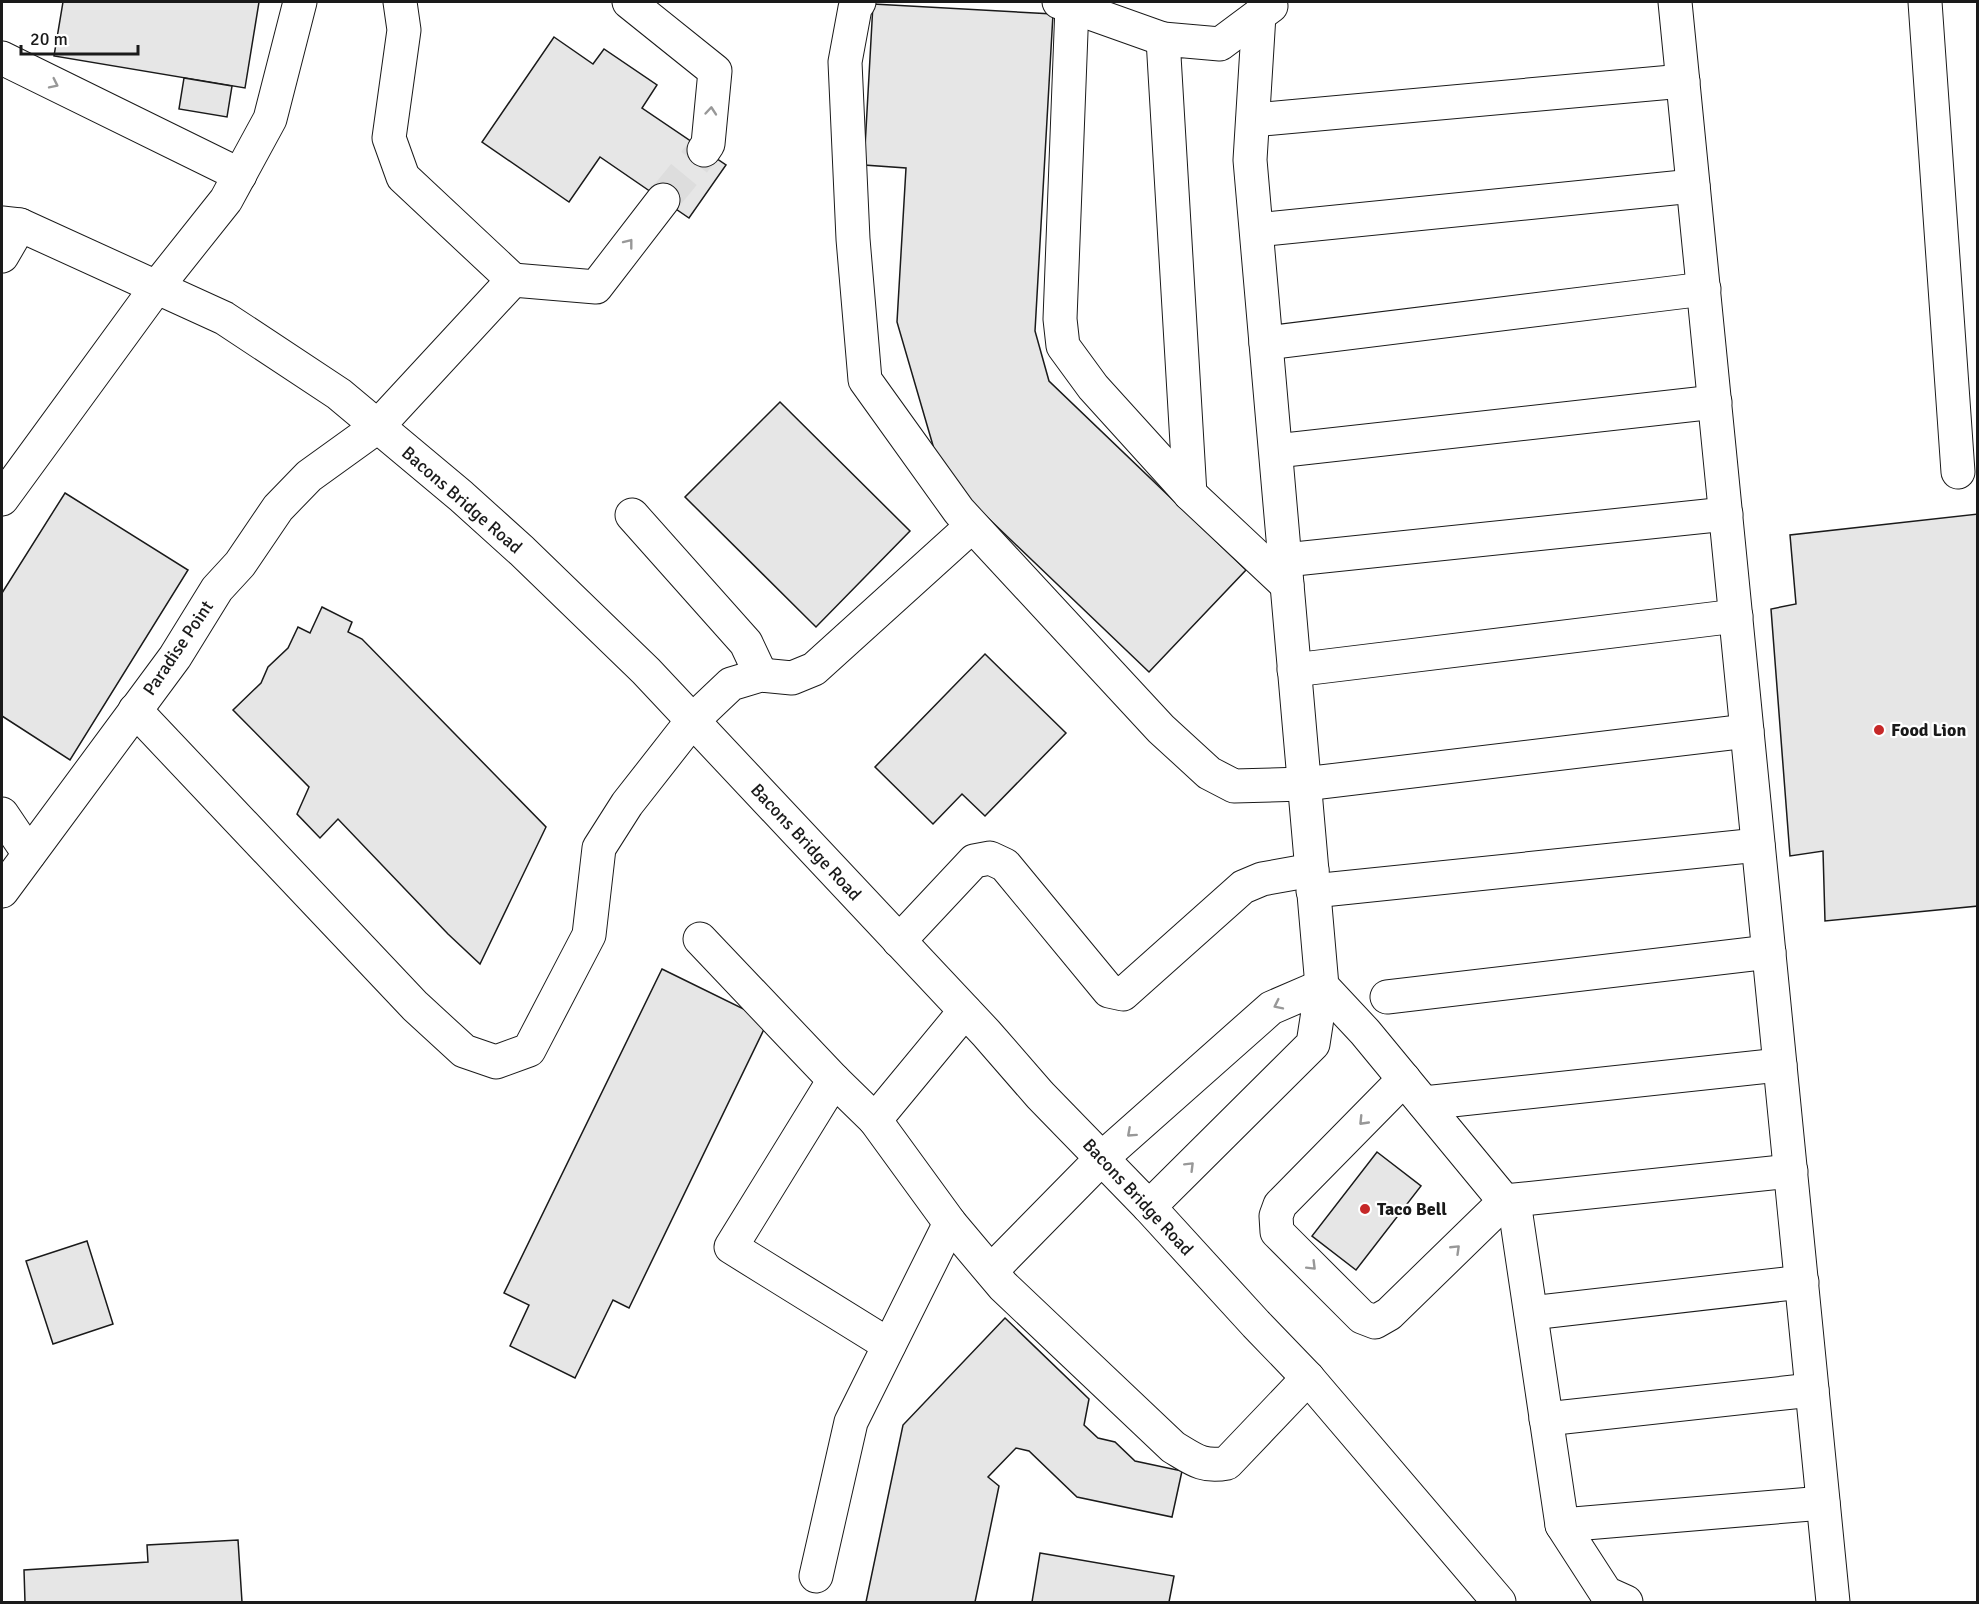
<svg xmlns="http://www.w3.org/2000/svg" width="1979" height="1604" font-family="Signika,sans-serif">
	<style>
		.building { fill: #e6e6e6; stroke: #1a1a1a; stroke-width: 1.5 }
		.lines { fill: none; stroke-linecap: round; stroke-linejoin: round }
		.minor-tunnel { stroke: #ddd; stroke-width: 33; stroke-dasharray: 33 16; stroke-linecap: butt }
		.minor-casing { stroke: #1a1a1a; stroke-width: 35 }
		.major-casing { stroke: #1a1a1a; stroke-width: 35 }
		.minor { stroke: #fff; stroke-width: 33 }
		.major { stroke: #fff; stroke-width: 33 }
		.oneway { stroke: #989898 }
		.poi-dot { fill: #c62828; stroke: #fff; stroke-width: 2 }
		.labels { text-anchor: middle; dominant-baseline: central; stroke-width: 4.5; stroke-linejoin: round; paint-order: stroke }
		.street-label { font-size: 18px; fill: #1a1a1a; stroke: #fff }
		.poi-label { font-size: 18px; font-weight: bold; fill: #1a1a1a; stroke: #fff; text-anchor: start }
	</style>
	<rect width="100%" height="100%" fill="#fff"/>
	<!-- building -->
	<g class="building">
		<path d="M 63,2 L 259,2 L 245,88 L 54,56 Z"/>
		<path d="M 873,4 L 1053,14 L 1035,331 L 1049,381 L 1246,570 L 1149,672 L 941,473 L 897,322 L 906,168 L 864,165 Z"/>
		<path d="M 554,37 L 593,64 L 604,49 L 657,85 L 642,108 L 726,165 L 689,218 L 600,157 L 569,202 L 482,142 Z"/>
		<path d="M 184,78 L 232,86 L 227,117 L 179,109 Z"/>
		<path d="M 780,402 L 910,531 L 816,627 L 685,497 Z"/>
		<path d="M 65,493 L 188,570 L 70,760 L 2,716 L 2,593 Z"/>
		<path d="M 1978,514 L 1978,906 L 1825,921 L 1823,851 L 1790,856 L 1771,609 L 1796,604 L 1790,535 Z"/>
		<path d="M 322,607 L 352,622 L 348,632 L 362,639 L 546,827 L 480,964 L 448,934 L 338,819 L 320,838 L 297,814 L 309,787 L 233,710 L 261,683 L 268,667 L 288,648 L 298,627 L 310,633 Z"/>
		<path d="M 985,654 L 1066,733 L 985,816 L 962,794 L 933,824 L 875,767 Z"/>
		<path d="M 662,969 L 768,1021 L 629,1308 L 613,1300 L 575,1378 L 510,1346 L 529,1305 L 504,1293 Z"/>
		<path d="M 1377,1152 L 1421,1186 L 1356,1270 L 1312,1236 Z"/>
		<path d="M 87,1241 L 113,1324 L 53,1344 L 26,1261 Z"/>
		<path d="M 1005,1318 L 1089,1399 L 1084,1425 L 1098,1438 L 1115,1442 L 1135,1461 L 1182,1471 L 1172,1517 L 1077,1497 L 1029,1451 L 1016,1448 L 988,1477 L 999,1486 L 975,1602 L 866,1602 L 903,1425 Z"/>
		<path d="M 238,1540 L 242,1602 L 25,1602 L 24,1570 L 148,1562 L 147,1545 Z"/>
		<path d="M 1040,1553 L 1174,1576 L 1169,1602 L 1032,1602 Z"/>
	</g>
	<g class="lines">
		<!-- minor-tunnel -->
		<path class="minor-tunnel" d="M 663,200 L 704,150"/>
		<defs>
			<g id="minor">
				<path d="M 629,2 L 715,71 L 708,144 L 704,150"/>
				<path d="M 859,2 L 855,8 L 845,62 L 853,239 L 865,380 L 959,511 L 1161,729 L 1209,773 L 1234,786 L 1304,784 L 1747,731"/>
				<path d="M 1059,2 L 1163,39"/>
				<path d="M 1675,2 L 1833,1602"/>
				<path d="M 1925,2 L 1958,472"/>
				<path d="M 1072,6 L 1060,319 L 1063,346 L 1093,387 L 1190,494 L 1287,585"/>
				<path d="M 1259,15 L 1250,160 L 1322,986 L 1365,1032 L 1516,1215 L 1562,1525 L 1606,1593 L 1626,1602"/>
				<path d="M 2,58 L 240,175"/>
				<path d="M 1253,120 L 1683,81"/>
				<path d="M 1257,230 L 1693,186"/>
				<path d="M 2,256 L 20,225"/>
				<path d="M 513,280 L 596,287 L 663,200"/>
				<path d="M 1266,343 L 1704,289"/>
				<path d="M 1276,451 L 1715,402"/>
				<path d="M 1190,494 L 1163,39 L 1220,44 L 1271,6"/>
				<path d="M 2,499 L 156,288 L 226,200 L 270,119 L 300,2"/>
				<path d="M 632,515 L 746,643 L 761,675"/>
				<path d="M 1285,560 L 1726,514"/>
				<path d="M 1294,670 L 1736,616"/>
				<path d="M 135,710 L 415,1006 L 464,1051 L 496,1062 L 529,1050 L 589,935 L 599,848 L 627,804 L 692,721 L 731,684 L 761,675 L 792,678 L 814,669 L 972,526"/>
				<path d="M 2,814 L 29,854"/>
				<path d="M 2,891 L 175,657 L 217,589 L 240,564 L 278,508 L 309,476 L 377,427 L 513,280 L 403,177 L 389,138 L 404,30 L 400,2"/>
				<path d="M 1313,891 L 1758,845"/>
				<path d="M 700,939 L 834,1080"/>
				<path d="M 899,941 L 974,861 L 990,858 L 1005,865 L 1109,991 L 1123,994 L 1243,887 L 1262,879 L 1312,870"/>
				<path d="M 1387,997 L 1769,952"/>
				<path d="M 965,1011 L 875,1120 L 950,1223 L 1003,1286 L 1173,1447 C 1193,1459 1203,1468 1227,1463 L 1308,1378"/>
				<path d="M 1404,1079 L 1280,1205 L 1276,1216 L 1277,1232 L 1362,1317 L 1375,1322 L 1389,1314 L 1505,1201 L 1791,1171"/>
				<path d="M 1424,1103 L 1780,1065"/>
				<path d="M 875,1120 L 834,1080 L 731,1247 L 889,1345"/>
				<path d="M 991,1271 L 1102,1158 L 1271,1008 L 1322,986 L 1313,1044 L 1149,1207"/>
				<path d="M 1531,1313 L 1802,1282"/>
				<path d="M 1546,1419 L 1812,1390"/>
				<path d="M 1562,1525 L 1823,1503"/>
				<path d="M 816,1576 L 851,1422 L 950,1223"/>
			</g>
			<path id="major" d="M 2,223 L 20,225 L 224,318 L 339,394 L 461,496 L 522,551 L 646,671 L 986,1033 L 1040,1095 L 1149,1207 L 1256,1324 L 1308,1378 L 1499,1602"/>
		</defs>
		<!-- minor casing -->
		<use href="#minor" class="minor-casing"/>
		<!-- major casing -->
		<use href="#major" class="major-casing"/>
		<!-- minor -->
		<use href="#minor" class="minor"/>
		<!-- major -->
		<use href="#major" class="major"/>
	</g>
	<!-- one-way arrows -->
	<defs><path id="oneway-chevron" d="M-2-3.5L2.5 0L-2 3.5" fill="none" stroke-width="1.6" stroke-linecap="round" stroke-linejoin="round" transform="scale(1.5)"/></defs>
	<g class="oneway">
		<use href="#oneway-chevron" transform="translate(54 84) rotate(26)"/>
		<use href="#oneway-chevron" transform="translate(711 111) rotate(-85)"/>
		<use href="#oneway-chevron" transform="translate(629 243) rotate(-52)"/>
		<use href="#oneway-chevron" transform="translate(1278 1005) rotate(154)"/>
		<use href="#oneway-chevron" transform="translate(1363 1121) rotate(134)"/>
		<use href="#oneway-chevron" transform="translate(1131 1133) rotate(138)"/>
		<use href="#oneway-chevron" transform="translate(1190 1166) rotate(-45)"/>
		<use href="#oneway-chevron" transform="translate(1456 1249) rotate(-44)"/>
		<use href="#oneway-chevron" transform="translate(1312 1266) rotate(45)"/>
	</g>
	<!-- markers -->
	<g class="poi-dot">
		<circle cx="1879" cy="730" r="6"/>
		<circle cx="1365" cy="1209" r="6"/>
	</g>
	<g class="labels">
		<!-- street labels -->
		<g class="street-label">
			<text transform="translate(462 500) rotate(41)">Bacons Bridge Road</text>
			<text transform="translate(178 648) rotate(-56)">Paradise Point</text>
			<text transform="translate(806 842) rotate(47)">Bacons Bridge Road</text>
			<text transform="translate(1138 1197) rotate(47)">Bacons Bridge Road</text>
		</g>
		<!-- poi labels -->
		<g class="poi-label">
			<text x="1891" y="730">Food Lion</text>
			<text x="1377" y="1209">Taco Bell</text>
		</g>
	</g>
	<!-- border -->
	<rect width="1979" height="1604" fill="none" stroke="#1a1a1a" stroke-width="6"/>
	<!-- scale -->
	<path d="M21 45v9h117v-9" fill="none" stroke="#1a1a1a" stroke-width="3"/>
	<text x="30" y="45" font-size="18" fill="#1a1a1a" stroke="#ffffff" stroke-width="4.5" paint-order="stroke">20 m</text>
</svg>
